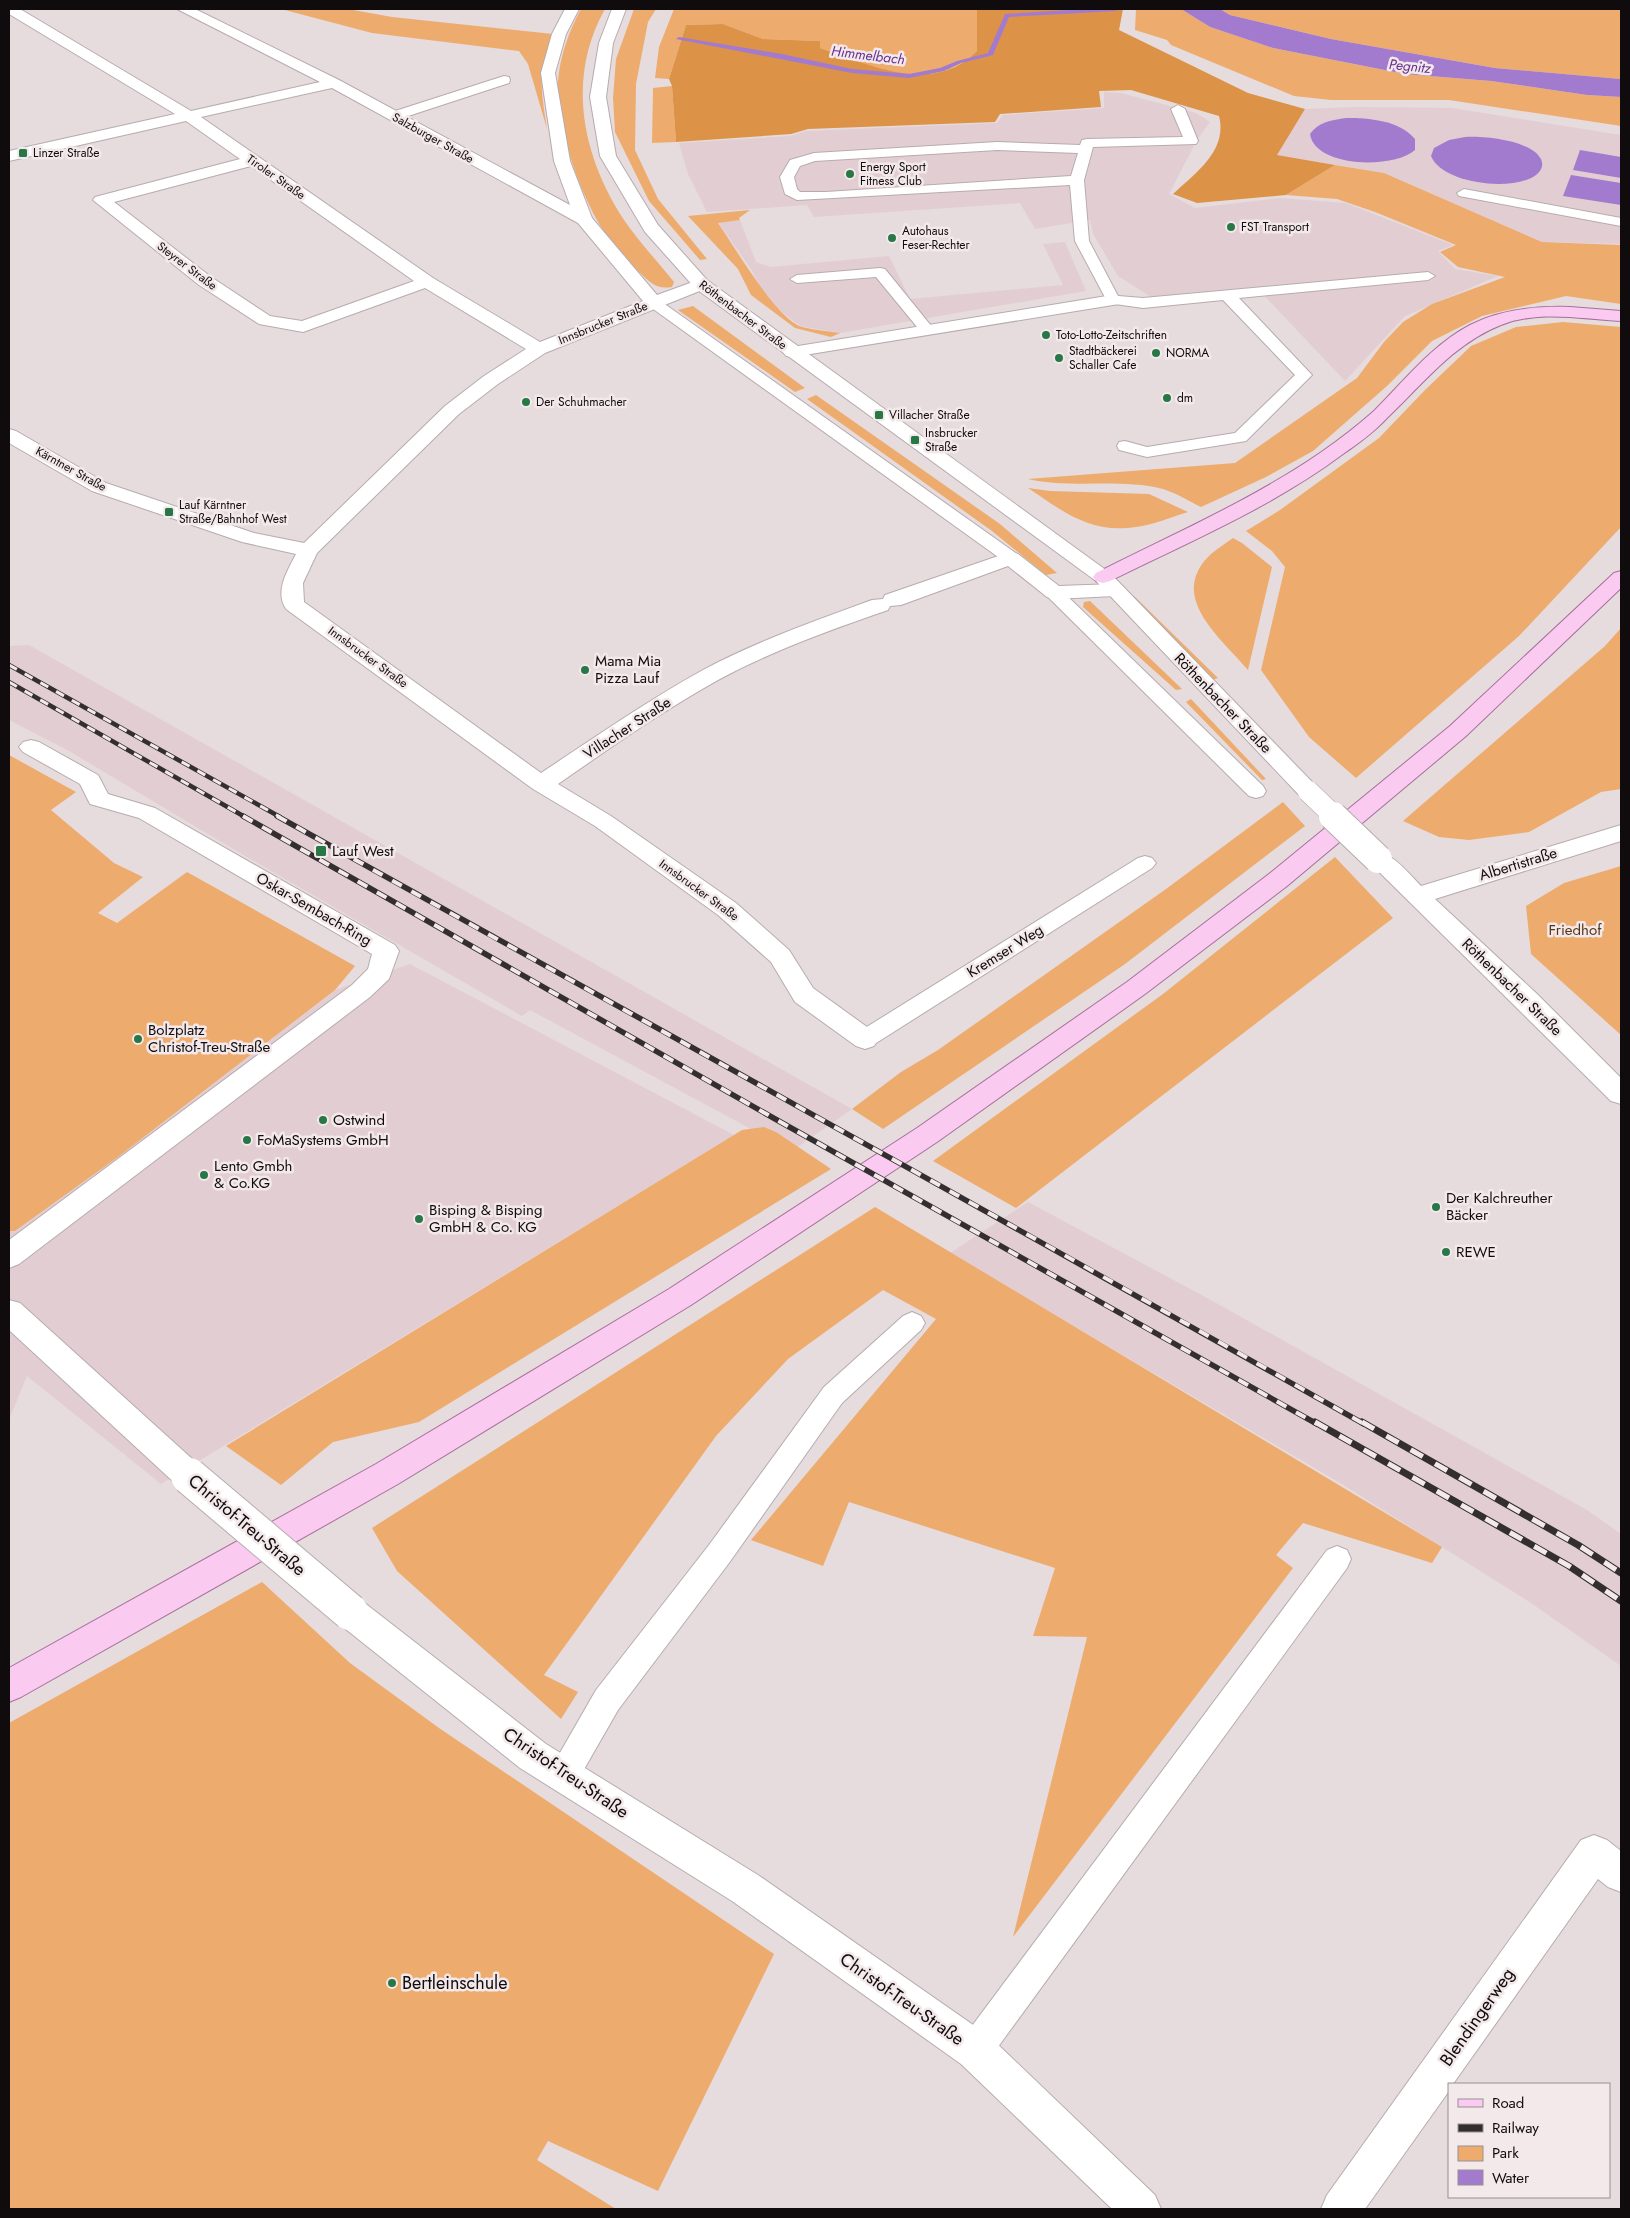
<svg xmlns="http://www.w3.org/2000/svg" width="1630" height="2218" font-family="Jost,sans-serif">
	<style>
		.built { fill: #e2ced2 }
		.green { fill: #edac6e }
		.forest { fill: #dc9247 }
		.water { fill: #a27bce }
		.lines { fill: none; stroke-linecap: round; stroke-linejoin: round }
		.stream { fill: #a27bce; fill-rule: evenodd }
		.service-casing { stroke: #b6acae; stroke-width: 2 }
		.minor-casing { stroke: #b6acae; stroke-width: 2 }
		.secondary-casing { stroke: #b6acae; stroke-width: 2 }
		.primary-casing { stroke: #a6709a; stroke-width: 2 }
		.service { fill: #fff; fill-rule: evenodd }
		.minor { fill: #fff; fill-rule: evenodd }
		.secondary { fill: #fff; fill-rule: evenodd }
		.primary { fill: #facaf0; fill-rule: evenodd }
		.rail-far2-casing { stroke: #332e2f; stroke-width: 4.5 }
		.rail-far1-casing { stroke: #332e2f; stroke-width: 5.5 }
		.rail-casing { stroke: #332e2f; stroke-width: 7 }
		.rail-far2 { stroke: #f3e8ea; stroke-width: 3; stroke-dasharray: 9; stroke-linecap: butt }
		.rail-far1 { stroke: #f3e8ea; stroke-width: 4; stroke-dasharray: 11; stroke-linecap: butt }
		.rail { stroke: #f3e8ea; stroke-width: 5; stroke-dasharray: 14; stroke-linecap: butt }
		.minor-bridge-casing { stroke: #b6acae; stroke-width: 38; stroke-linecap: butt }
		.secondary-bridge-far1-casing { stroke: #b6acae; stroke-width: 22; stroke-linecap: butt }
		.secondary-bridge-casing { stroke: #b6acae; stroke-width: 30; stroke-linecap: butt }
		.minor-bridge { stroke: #fff; stroke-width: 36 }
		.secondary-bridge-far1 { stroke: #fff; stroke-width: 21 }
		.secondary-bridge { stroke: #fff; stroke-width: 28 }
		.poi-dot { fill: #287747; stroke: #f3e8ea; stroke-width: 2 }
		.labels { text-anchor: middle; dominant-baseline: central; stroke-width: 5; stroke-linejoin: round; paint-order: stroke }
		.far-street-label { font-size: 12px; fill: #100c0d; stroke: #f3e8ea }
		.far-poi-label { font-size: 12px; fill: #100c0d; stroke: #f3e8ea; text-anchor: start }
		.far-water-label { font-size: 14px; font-style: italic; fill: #632f92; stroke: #f3e8ea }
		.poi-label { font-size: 15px; fill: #100c0d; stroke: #f3e8ea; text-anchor: start }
		.street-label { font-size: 15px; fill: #100c0d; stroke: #f3e8ea }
		.park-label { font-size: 15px; fill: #543617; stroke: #f3e8ea }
		.near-street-label { font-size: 18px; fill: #100c0d; stroke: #f3e8ea }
		.near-poi-label { font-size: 18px; fill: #100c0d; stroke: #f3e8ea; text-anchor: start }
	</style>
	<rect width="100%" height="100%" fill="#e6dbdd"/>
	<!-- built -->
	<g class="built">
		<path d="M 1104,92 L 1121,93 L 1196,113 L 1210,122 L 1197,140 L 1169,194 L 1195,208 L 1280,198 L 1346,203 L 1453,245 L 1438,251 L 1455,269 L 1498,276 L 1405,316 L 1345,381 L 1256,287 L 1151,297 L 1118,276 L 1093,234 L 1090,220 L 1035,229 L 1020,203 L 814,217 L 807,205 L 707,212 L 688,174 L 679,143 L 790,136 L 806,131 L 997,123 L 1003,115 L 1104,108 Z"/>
		<path d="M 1357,107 L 1452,108 L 1621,135 L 1621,244 L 1542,242 L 1384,173 L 1276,155 L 1305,109 Z"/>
		<path d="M 740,220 L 756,262 L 771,267 L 889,256 L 910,299 L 1063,285 L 1043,244 L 1065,242 L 1086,291 L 840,333 L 800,326 L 779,310 L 760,287 L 751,269 L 718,222 Z"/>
		<path d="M 29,645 L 852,1109 L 792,1151 L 530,1010 L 522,1016 L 228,846 L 69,751 L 9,720 L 9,646 Z"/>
		<path d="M 410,964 L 734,1135 L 161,1484 L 27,1376 L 9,1420 L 9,1231 L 15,1231 L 118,1157 L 335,990 Z"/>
		<path d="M 1028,1202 L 1209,1299 L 1587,1510 L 1621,1534 L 1621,1666 L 1531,1603 L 1345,1486 L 950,1253 Z"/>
	</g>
	<!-- green -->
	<g class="green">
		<path d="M 281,9 L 348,9 L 392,17 L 553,34 C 537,73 541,89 547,129 L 528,64 L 519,51 L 372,33 Z"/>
		<path d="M 581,9 L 605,9 C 566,78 582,156 624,220 C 639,242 658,262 674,282 L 672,287 C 655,290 649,281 637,270 C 623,256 606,237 597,220 C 576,182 556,124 558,81 C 560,56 569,31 581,9 Z"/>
		<path d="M 634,9 L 656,9 L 648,22 L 636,84 L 635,150 L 658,199 L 707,259 L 700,260 L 649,201 L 615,132 L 613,98 L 616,59 Z"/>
		<path d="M 674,9 L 977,9 L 977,51 C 932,96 870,66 820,48 L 820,41 L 763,39 L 723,24 L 686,25 L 669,79 L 655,78 L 659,47 Z"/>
		<path d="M 1136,9 L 1181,9 L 1210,27 L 1273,48 L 1405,74 L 1491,81 L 1587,95 L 1621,97 L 1621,126 L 1449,100 L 1331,100 L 1294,96 L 1171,45 L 1167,40 L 1135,30 Z"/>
		<path d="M 1220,9 L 1621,9 L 1621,79 L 1495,68 L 1331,39 L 1230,15 Z"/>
		<path d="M 672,86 L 676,142 L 652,143 L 653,88 Z"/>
		<path d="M 1335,165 L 1384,173 L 1542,242 L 1621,245 L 1621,304 L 1566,296 L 1482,316 L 1432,341 L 1387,386 L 1313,451 L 1266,477 L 1201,507 C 1189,501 1176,493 1163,489 C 1119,478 1072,489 1028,479 L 1235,463 L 1357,378 L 1384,342 L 1403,322 L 1432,304 L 1505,277 L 1458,267 L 1440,252 L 1456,245 L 1375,212 L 1337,199 L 1286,195 Z"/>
		<path d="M 750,210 L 739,218 L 740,220 L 718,223 C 735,247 776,319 802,327 C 814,330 828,331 840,333 L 831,337 L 795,328 L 751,295 L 738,269 L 688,216 Z"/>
		<path d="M 693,306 L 805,388 L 795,392 L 678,310 Z"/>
		<path d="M 1563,322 L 1621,327 L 1621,527 L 1519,636 L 1356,778 L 1309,737 L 1261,670 L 1285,567 L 1272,551 L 1246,531 L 1280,510 L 1379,438 L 1425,390 L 1471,346 L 1516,327 Z"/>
		<path d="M 816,395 L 1000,524 L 1057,573 L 1046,575 L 992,531 L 807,399 Z"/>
		<path d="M 1028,488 L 1050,491 L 1149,494 L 1188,512 C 1171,517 1153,525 1136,527 C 1090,534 1064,512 1028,488 Z"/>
		<path d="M 1233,538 L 1242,543 L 1272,567 L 1248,670 C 1221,638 1166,596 1211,554 C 1218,548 1226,543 1233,538 Z"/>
		<path d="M 1128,595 L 1135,597 L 1218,678 L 1206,682 Z"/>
		<path d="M 1090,601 L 1182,689 L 1176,690 L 1083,607 L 1084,602 Z"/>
		<path d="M 1621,628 L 1621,789 L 1601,792 L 1529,832 L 1469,840 L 1439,837 L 1403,821 L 1605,646 Z"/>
		<path d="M 1191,699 L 1266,779 L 1262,780 L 1186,702 Z"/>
		<path d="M 9,755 L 76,792 L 51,810 L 114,863 L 143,877 L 98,913 L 117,923 L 187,872 L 355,966 L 335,990 L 118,1157 L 15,1231 L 9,1231 Z"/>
		<path d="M 1283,802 L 1305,826 L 1125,964 L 883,1129 L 852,1109 L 901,1072 L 938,1050 L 1166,889 Z"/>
		<path d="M 1335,857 L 1393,918 L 1016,1208 L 933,1161 L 1163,994 Z"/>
		<path d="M 1621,866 L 1621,1035 L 1531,954 L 1526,906 L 1564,883 Z"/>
		<path d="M 764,1127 L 776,1132 L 831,1169 L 419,1422 L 333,1442 L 281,1485 L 226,1446 L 742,1130 Z"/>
		<path d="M 875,1207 L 1442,1547 L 1432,1563 L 1303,1523 L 1276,1555 L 1293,1568 L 1013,1937 L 1087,1637 L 1033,1636 L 1055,1568 L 849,1502 L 823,1566 L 751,1540 L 936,1319 L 883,1290 L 788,1359 L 716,1436 L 544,1675 L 578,1692 L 561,1719 L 397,1571 L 372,1528 Z"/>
		<path d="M 262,1582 L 350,1663 L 439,1728 L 774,1954 L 658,2191 L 548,2141 L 537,2160 L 616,2209 L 9,2209 L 9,1723 Z"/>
	</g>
	<!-- forest -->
	<path class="forest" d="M 977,9 L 1123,9 L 1119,30 L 1248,93 L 1305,109 L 1277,155 L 1335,165 L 1286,195 L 1197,203 L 1173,194 C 1195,173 1228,151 1219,116 L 1131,90 L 1099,91 L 1101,107 L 1000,114 L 995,122 L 808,129 L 791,134 L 676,142 L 672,86 L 669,79 L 686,25 L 723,24 L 763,39 L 820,41 L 820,48 C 870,65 933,96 977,51 Z"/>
	<!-- water -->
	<g class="water">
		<path d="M 1181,9 L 1220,9 L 1230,15 L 1331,39 L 1495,68 L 1621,79 L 1621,97 L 1587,95 L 1491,81 L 1405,74 L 1273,48 L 1210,27 Z"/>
		<path d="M 1346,118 C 1369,118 1399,120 1415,139 L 1415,150 C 1394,169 1315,168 1310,134 C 1318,122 1332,120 1346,118 Z"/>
		<path d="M 1465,137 C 1483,136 1536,140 1542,162 C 1543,167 1540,172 1536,175 C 1513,192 1442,184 1431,156 L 1434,148 L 1449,140 Z"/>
		<path d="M 1580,150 L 1621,157 L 1621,178 L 1573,170 Z"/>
		<path d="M 1571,175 L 1621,183 L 1621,205 L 1563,196 Z"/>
	</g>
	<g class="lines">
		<!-- stream -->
		<path class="stream" d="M 1086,9 L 1119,9 L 1116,11 L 1009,17 L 993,55 L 961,63 L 944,71 L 909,78 L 852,73 L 676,39 L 679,37 L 782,54 L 852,69 L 909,74 L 940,68 L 957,61 L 988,53 L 1005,14 Z"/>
		<defs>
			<g id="service">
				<path d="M 504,76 L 509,77 L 510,80 L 509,83 L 399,119 L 389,119 L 387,116 L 389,113 Z"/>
				<path d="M 1178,105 L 1185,109 L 1198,141 L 1196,144 L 1093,147 L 1084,180 L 1089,241 L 1118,296 L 1143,298 L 1428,272 L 1435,276 L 1428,280 L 1239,298 L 1312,375 L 1246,441 L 1240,442 L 1147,457 L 1119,450 L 1117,446 L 1119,442 L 1125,441 L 1147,447 L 1235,433 L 1295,375 L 1223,300 L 1143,308 L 1108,303 L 1075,241 L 1070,185 L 797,200 L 785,194 L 780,177 L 790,160 L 814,153 L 997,142 L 1080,145 L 1082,140 L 1087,139 L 1183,137 L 1171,109 ZM 997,150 L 1078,153 L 1071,176 L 826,192 L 800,192 L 797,189 L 794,177 L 800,166 L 815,161 Z"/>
				<path d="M 1464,189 L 1621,218 L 1621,226 L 1459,196 L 1457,193 Z"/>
				<path d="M 880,268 L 885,269 L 932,327 L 935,330 L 932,333 L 922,333 L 876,277 L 797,283 L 790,279 L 797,275 Z"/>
				<path d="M 654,298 L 659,300 L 1017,554 L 1020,558 L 1017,562 L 1005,562 L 649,306 L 646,303 Z"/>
				<path d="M 1054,588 L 1060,589 L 1263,786 L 1266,791 L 1263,796 L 1256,798 L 1249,796 L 1048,597 L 1045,593 L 1048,589 Z"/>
				<path d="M 1145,856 L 1152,858 L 1156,863 L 1152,868 L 873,1045 L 865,1047 L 857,1045 L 853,1039 L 857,1033 L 1138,858 Z"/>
				<path d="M 912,1312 L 921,1316 L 925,1323 L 921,1330 L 842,1403 L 729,1563 L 618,1710 L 575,1785 L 564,1790 L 553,1785 L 549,1775 L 553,1765 L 596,1690 L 709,1545 L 824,1387 L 903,1316 Z"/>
				<path d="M 1337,1546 L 1347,1550 L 1351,1559 L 1347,1568 L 987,2062 L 975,2067 L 963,2062 L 958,2050 L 963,2038 L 1327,1550 Z"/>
			</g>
			<g id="minor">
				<path d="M 9,9 L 20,9 L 191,111 L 320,82 L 177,9 L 195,9 L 339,80 L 570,205 L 554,161 L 541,73 L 552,34 L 565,9 L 579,9 L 566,34 L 555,73 L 570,161 L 592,218 L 657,295 L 701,279 L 707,280 L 710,284 L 707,288 L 545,353 L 498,384 L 459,414 L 317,553 L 303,583 L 304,602 L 541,773 C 594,738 647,701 703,670 C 757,641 815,621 872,600 L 883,599 L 885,595 L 1004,554 L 1011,552 L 1018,554 L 1059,586 L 1115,584 L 1122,586 L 1126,590 L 1122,594 L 1115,596 L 1054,599 L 1047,597 L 1008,566 L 901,605 L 890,606 L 888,610 C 830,630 772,651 718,680 C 662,711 610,748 558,784 L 611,816 L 736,903 L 789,950 L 813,988 L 874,1032 L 878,1039 L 874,1046 L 865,1049 L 856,1046 L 795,1002 L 771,962 L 718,915 L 595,826 L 533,789 L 286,609 C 274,591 288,570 296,554 L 242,542 L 92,491 L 9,443 L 9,429 L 16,431 L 106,483 L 254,533 L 304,543 L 445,406 L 484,376 L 526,349 L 425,288 L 303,332 L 259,324 L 199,285 L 93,200 L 95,197 L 240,159 L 186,121 L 9,161 L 9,151 L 175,114 L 9,14 ZM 332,88 L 578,223 L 643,301 L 540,342 L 433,278 L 201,117 ZM 251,166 L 414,281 L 302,321 L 270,316 L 211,277 L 114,202 Z"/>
				<path d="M 1113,295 L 1119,296 L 1122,300 L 1119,304 L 792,357 L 786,356 L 783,352 L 786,348 L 792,347 Z"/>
				<path d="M 31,740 L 39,742 L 98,775 L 108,794 L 155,808 L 395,945 L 399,951 L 389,979 L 370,997 L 19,1264 L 9,1268 L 9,1240 L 352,985 L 368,969 L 372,954 L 139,818 L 90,804 L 80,784 L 23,752 L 19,747 L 23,742 Z"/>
				<path d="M 9,1300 L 20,1303 L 200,1466 L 205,1476 L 200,1486 L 189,1490 L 178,1486 L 9,1330 Z"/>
				<path d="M 350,1597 L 362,1601 L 546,1744 L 758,1875 L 989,2036 L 1155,2195 L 1161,2209 L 1112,2209 L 961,2064 L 732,1901 L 520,1768 L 338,1623 L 333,1612 L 338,1601 Z"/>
				<path d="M 1594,1835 L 1607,1840 L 1621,1851 L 1621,1892 L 1608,1887 L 1598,1879 L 1453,2084 L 1449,2084 L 1449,2091 L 1365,2209 L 1321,2209 L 1327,2195 L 1581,1840 Z"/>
			</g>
			<g id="secondary">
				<path d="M 612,9 L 626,9 L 613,43 L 606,97 L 616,156 L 658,225 L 707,280 L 1110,573 L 1316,786 L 1320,791 L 1316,796 L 1308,799 L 1300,796 L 1096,581 L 695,288 L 645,232 L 600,156 L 590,97 L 599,43 Z"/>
				<path d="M 1621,825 L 1621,841 L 1435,899 L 1536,993 L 1621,1078 L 1621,1104 L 1611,1101 L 1366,859 L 1369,853 C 1390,848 1407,872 1421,886 Z"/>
			</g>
			<g id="primary">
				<path d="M 1570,307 L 1621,311 L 1621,321 C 1582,319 1538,310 1501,325 C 1453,344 1423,384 1387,418 C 1374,432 1359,443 1343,454 C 1272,507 1189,542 1110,581 L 1103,583 L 1096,581 L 1093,577 L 1096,573 C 1171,535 1250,501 1320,453 C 1339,440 1357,426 1374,411 C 1404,381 1432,345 1470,325 C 1501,309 1536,306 1570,307 Z"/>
				<path d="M 1621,571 L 1621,588 L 1466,736 L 1287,886 L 1145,994 L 937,1142 L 691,1305 L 398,1484 L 21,1697 L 9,1702 L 9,1668 L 376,1464 L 669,1289 L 917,1128 L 1127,982 L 1269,874 L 1450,726 L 1614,573 Z"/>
			</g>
		</defs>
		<!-- service casing -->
		<use href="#service" class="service-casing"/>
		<!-- minor casing -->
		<use href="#minor" class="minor-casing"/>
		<!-- secondary casing -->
		<use href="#secondary" class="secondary-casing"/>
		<!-- primary casing -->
		<use href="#primary" class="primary-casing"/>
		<!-- service -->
		<use href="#service" class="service"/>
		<!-- minor -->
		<use href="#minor" class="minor"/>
		<!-- secondary -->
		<use href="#secondary" class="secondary"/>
		<!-- primary -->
		<use href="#primary" class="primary"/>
		<defs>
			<g id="rail-far2">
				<path d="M 9,665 L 280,817"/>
				<path d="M 9,682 L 245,817"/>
			</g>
			<g id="rail-far1">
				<path d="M 243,816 L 777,1120 L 1317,1424"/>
				<path d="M 277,816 C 639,1019 1003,1219 1364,1424"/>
			</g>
			<g id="rail">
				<path d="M 1315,1422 L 1569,1566 L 1621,1601"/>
				<path d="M 1362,1422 L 1578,1545 L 1621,1573"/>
			</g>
		</defs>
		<!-- rail-far2 casing -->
		<use href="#rail-far2" class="rail-far2-casing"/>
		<!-- rail-far1 casing -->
		<use href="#rail-far1" class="rail-far1-casing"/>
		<!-- rail casing -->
		<use href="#rail" class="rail-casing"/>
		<!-- rail-far2 -->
		<use href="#rail-far2" class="rail-far2"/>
		<!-- rail-far1 -->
		<use href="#rail-far1" class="rail-far1"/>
		<!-- rail -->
		<use href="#rail" class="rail"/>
		<defs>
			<path id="minor-bridge" d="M 189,1476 L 350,1612"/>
			<path id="secondary-bridge-far1" d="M 1308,791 L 1335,817"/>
			<path id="secondary-bridge" d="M 1333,816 L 1378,859"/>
		</defs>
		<!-- minor-bridge casing -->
		<use href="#minor-bridge" class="minor-bridge-casing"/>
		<!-- secondary-bridge-far1 casing -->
		<use href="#secondary-bridge-far1" class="secondary-bridge-far1-casing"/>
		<!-- secondary-bridge casing -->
		<use href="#secondary-bridge" class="secondary-bridge-casing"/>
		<!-- minor-bridge -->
		<use href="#minor-bridge" class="minor-bridge"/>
		<!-- secondary-bridge-far1 -->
		<use href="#secondary-bridge-far1" class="secondary-bridge-far1"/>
		<!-- secondary-bridge -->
		<use href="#secondary-bridge" class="secondary-bridge"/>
	</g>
	<!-- markers -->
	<g class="poi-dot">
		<rect x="18" y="148" width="10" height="10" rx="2.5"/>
		<circle cx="850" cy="174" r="5"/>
		<circle cx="1231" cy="227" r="5"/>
		<circle cx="892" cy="238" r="5"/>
		<circle cx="1046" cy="335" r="5"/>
		<circle cx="1156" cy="353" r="5"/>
		<circle cx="1059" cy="358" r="5"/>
		<circle cx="1167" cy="398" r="5"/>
		<circle cx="526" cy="402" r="5"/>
		<rect x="874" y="410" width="10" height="10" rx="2.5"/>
		<rect x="910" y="435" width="10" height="10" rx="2.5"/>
		<rect x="164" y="507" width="10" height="10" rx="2.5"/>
		<circle cx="585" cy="670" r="5"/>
		<rect x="315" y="845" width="12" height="12" rx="2.5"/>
		<circle cx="138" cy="1039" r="5"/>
		<circle cx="323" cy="1120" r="5"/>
		<circle cx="247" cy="1140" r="5"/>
		<circle cx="204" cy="1175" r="5"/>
		<circle cx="1436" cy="1207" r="5"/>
		<circle cx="419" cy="1219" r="5"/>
		<circle cx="1446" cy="1252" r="5"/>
		<circle cx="392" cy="1983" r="5"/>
	</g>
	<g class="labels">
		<!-- far-street labels -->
		<g class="far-street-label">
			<text transform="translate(433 138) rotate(29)">Salzburger Straße</text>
			<text transform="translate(276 177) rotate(35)">Tiroler Straße</text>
			<text transform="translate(187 266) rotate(37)">Steyrer Straße</text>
			<text transform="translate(743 315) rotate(37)">Röthenbacher Straße</text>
			<text transform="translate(603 323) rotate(-22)">Innsbrucker Straße</text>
			<text transform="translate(71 469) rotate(29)">Kärntner Straße</text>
			<text transform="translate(368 657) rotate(36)">Innsbrucker Straße</text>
			<text transform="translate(699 890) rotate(36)">Innsbrucker Straße</text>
		</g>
		<!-- far-poi labels -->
		<g class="far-poi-label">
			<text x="33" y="153">Linzer Straße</text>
			<text x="860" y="167">Energy Sport<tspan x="860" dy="14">Fitness Club</tspan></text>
			<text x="1241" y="227">FST Transport</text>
			<text x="902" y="231">Autohaus<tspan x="902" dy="14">Feser-Rechter</tspan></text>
			<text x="1056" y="335">Toto-Lotto-Zeitschriften</text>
			<text x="1069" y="351">Stadtbäckerei<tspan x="1069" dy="14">Schaller Cafe</tspan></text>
			<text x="1166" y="353">NORMA</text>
			<text x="1177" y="398">dm</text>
			<text x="536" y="402">Der Schuhmacher</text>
			<text x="889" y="415">Villacher Straße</text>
			<text x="925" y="433">Insbrucker<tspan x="925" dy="14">Straße</tspan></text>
			<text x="179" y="505">Lauf Kärntner<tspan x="179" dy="14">Straße/Bahnhof West</tspan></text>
		</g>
		<!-- far-water labels -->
		<g class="far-water-label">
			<text transform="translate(868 55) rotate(7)">Himmelbach</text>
			<text transform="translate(1410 66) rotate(6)">Pegnitz</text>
		</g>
		<!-- poi labels -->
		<g class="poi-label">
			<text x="595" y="661">Mama Mia<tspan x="595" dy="17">Pizza Lauf</tspan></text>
			<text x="332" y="851">Lauf West</text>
			<text x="148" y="1030">Bolzplatz<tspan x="148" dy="17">Christof-Treu-Straße</tspan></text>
			<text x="333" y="1120">Ostwind</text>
			<text x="257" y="1140">FoMaSystems GmbH</text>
			<text x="214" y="1166">Lento Gmbh<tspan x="214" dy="17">&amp; Co.KG</tspan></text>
			<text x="1446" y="1198">Der Kalchreuther<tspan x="1446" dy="17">Bäcker</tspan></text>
			<text x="429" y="1210">Bisping &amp; Bisping<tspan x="429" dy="17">GmbH &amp; Co. KG</tspan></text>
			<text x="1456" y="1252">REWE</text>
		</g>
		<!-- street labels -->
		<g class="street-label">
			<text transform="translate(1223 703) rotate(46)">Röthenbacher Straße</text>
			<text transform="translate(627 728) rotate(-33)">Villacher Straße</text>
			<text transform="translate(1518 864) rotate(-17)">Albertistraße</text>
			<text transform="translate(314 909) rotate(30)">Oskar-Sembach-Ring</text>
			<text transform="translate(1005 951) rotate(-32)">Kremser Weg</text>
			<text transform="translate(1512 987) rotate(44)">Röthenbacher Straße</text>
		</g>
		<!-- park labels -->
		<g class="park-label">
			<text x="1575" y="930">Friedhof</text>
		</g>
		<!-- near-street labels -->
		<g class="near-street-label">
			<text transform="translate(247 1525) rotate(40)">Christof-Treu-Straße</text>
			<text transform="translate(566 1773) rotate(34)">Christof-Treu-Straße</text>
			<text transform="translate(902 1999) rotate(35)">Christof-Treu-Straße</text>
			<text transform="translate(1477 2017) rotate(-55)">Blendingerweg</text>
		</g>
		<!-- near-poi labels -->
		<g class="near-poi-label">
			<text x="402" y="1983">Bertleinschule</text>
		</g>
	</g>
	<!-- border -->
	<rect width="1630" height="2218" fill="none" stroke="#100c0d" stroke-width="20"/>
	<!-- legend -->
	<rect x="1448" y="2083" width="162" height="115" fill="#f3e8ea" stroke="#989092"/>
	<rect x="1458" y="2099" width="25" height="8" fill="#facaf0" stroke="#989092"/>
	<text x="1492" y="2108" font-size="15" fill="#100c0d">Road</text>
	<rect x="1458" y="2124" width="25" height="8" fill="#332e2f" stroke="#989092"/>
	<text x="1492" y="2133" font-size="15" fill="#100c0d">Railway</text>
	<rect x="1458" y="2146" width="25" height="15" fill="#edac6e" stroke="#989092"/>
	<text x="1492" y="2158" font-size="15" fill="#100c0d">Park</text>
	<rect x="1458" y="2170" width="25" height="15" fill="#a27bce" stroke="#989092"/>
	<text x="1492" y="2183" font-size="15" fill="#100c0d">Water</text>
</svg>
